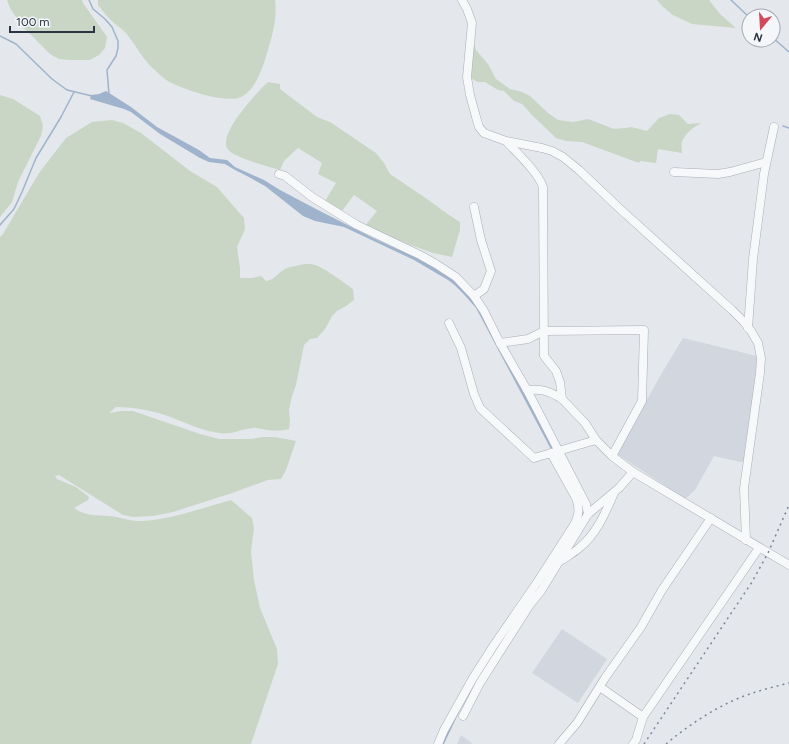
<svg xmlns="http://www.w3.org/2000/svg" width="789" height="744" font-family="Figtree,sans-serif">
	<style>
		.built { fill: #d2d6de }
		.green { fill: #c9d6c5 }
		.water { fill: #9fb4cc }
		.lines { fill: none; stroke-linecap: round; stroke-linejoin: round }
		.stream { stroke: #9fb4cc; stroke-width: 1.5 }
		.minor-casing { stroke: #a9aeb7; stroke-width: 9 }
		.minor { stroke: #f7f8fa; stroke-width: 8 }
		.rail { stroke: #7d8696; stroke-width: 1.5; stroke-dasharray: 2 4; stroke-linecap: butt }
	</style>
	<rect width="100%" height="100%" fill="#e4e7ec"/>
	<!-- built -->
	<g class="built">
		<path d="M 683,338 L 757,356 L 758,361 L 744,462 L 740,462 L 714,456 L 695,490 L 685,499 L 617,454 L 659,378 Z"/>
		<path d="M 562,629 L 607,659 L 578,703 L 532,673 Z"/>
		<path d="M 461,735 L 473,744 L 457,744 Z"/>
	</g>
	<!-- green -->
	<g class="green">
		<path d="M 7,0 L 82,0 L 83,3 L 107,37 L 105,48 L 99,55 L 90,60 L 69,60 L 59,59 L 50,54 L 21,25 L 10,8 Z"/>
		<path d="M 98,0 L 275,0 C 278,21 270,43 264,63 C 259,76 254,90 241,97 C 226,104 181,89 168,81 C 163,78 159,74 156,71 C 143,61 136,45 126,33 C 122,29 118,26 114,23 C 108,18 103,11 98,5 Z"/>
		<path d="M 657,0 L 709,0 L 720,14 L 736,28 L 692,24 L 673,15 L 662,6 Z"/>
		<path d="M 473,42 L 476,50 L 488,64 L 496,79 L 510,89 L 522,92 L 530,96 L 548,113 L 558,120 L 573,122 L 588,119 L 614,129 L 625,128 L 631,127 L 647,131 L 659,118 L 670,114 L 679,115 L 688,124 L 701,123 C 693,128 685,133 682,142 C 681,145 682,150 682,153 L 658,149 L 656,163 L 640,161 L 639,163 L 582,142 L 566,141 L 556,138 L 532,115 L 522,104 L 514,101 L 504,91 L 498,90 L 485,82 L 478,82 L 472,79 L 471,71 Z"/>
		<path d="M 268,82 L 280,84 L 280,89 L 317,117 L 330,122 L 376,153 L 384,163 L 390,174 L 427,199 L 449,215 L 460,222 L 460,230 L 452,257 L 433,253 L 408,244 L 365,226 L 377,211 L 354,195 L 342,211 L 325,201 L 336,183 L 318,174 L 322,163 L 298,148 L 284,161 L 280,170 C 269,167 231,157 227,148 C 219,133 257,92 268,82 Z"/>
		<path d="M 0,95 L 13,99 L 40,116 L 43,126 L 41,136 L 18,182 L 12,202 L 0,217 Z"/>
		<path d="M 112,120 L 123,123 L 141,133 L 190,171 L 217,187 L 244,218 L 245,229 L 237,247 L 240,268 L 240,278 L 252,278 L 261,276 L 266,281 C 275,280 279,271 287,268 C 291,267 308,263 311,264 C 322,265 344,283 353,289 L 354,300 L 346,306 L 337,311 L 332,316 L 325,329 L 317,338 L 310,339 L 304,345 L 296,385 L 292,396 L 289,410 L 290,421 L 289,429 C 281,431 270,431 262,429 C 259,429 256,427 253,428 C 242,429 231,435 220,433 C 203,431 188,424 173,418 C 155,411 136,407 116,407 L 109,413 L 122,411 L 133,411 L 200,434 L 219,439 L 251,439 L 263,437 L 275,437 L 296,441 L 286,470 L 281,479 L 268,480 L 232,493 L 173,512 L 153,516 L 133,517 L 123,515 L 59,475 L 55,476 L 57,479 L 76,487 L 89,497 L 88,500 L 74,508 C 84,516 97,515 110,516 C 121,517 132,522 143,521 C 173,519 202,508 231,500 L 252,518 L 254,528 L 251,551 L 254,580 L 260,608 L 277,649 L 278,664 L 251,744 L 0,744 L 0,237 L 3,234 L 39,173 L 66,138 L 92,122 Z"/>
	</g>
	<!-- water -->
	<path class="water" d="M 106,91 L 131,107 L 157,127 L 199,150 L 210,158 L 227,160 L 235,167 L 264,180 L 280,190 L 316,209 L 373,238 L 424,261 L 453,280 L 469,295 L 479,309 L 581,499 L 585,513 L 542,583 L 497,647 L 460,710 L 444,744 L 441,744 L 454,716 L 579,517 L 571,487 L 476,308 C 467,298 459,288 448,280 L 414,260 L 344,227 L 315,221 L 303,216 L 265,186 L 247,176 L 235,170 L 225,164 L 209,162 L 200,158 L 160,134 L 131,112 L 124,109 L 90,99 L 91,95 L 99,94 Z"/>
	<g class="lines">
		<!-- stream -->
		<g class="stream">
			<path d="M 89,0 L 93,9 L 105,19 L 112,27 L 118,41 L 118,48 L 116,56 L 107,70 L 109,94"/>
			<path d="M 731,0 L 749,17"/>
			<path d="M 0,36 L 16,44 L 52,79 L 67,90 L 92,96"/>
			<path d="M 773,38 L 789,52"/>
			<path d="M 783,126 L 789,128"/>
			<path d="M 0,225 L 14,209 L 22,192 L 36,158 L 61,117 L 74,92"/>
		</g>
		<defs>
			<g id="minor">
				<path d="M 462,0 L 467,9 L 472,23 L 467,77 L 470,95 L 476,117 L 479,127 L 484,133 L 506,141 L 542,148 L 552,151 L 563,157 L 579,170 L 619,208 L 732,310 L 744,322 L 751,331 L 758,343 L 761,358 L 760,373 L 744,488 L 746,540"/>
				<path d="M 506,141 C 517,153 538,172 543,187 L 544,356 L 556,371 L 560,382 L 562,399 L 585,423 L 596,440 L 612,456 L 633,472"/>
				<path d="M 674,172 L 718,174 L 730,172 L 766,162"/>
				<path d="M 279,174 L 285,176 L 312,197 L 357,225 L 420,255 L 436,264 L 456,277 L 474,296 L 484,311 L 500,343 L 527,390 C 543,389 549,391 562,399"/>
				<path d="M 474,296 L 484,289 L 491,271 L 481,240 L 474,207"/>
				<path d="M 449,323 L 461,348 L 474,394 L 480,408 L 534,458 L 596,440"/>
				<path d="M 748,328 L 753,259 L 764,174 L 774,127"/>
				<path d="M 500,343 L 528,339 L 544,331 L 644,330 L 642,401 L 612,456"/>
				<path d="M 527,390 L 539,413 L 586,504 L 588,514"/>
				<path d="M 562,560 C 568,556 573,553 578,549 C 596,535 605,514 614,493"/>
				<path d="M 600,687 L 643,717"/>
				<path d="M 463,716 L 480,683 L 529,606 L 541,591 L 588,514 L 619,488 L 633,472 L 789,565"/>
				<path d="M 438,744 L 444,730 L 473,678 L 494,645 L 538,581 L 574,525 C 579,515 580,509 576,498 L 551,453"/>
				<path d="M 559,744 L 577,723 L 605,678 L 641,627 L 662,590 L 711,518"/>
				<path d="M 633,744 L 636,740 L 643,717 L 759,548"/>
			</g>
		</defs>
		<!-- minor casing -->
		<use href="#minor" class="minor-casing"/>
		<!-- minor -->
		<use href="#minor" class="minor"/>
		<!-- rail -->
		<g class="rail">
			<path d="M 644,744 L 752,582 L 768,553 L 789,505"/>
			<path d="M 666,744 C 685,728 707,713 730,702 C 749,693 769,688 789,683"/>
		</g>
	</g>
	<!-- north arrow -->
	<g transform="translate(761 28) rotate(198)"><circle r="19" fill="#f4f6f9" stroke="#a4a8b1"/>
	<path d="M0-3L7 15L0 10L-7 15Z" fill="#d1495b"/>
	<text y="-6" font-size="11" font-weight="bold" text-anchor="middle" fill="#2b3445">N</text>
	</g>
	<!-- scale -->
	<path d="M10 26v6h84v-6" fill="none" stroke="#2b3445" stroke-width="2"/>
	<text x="16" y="26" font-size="12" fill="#2b3445" stroke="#f4f6f9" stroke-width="3" paint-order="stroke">100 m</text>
</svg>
